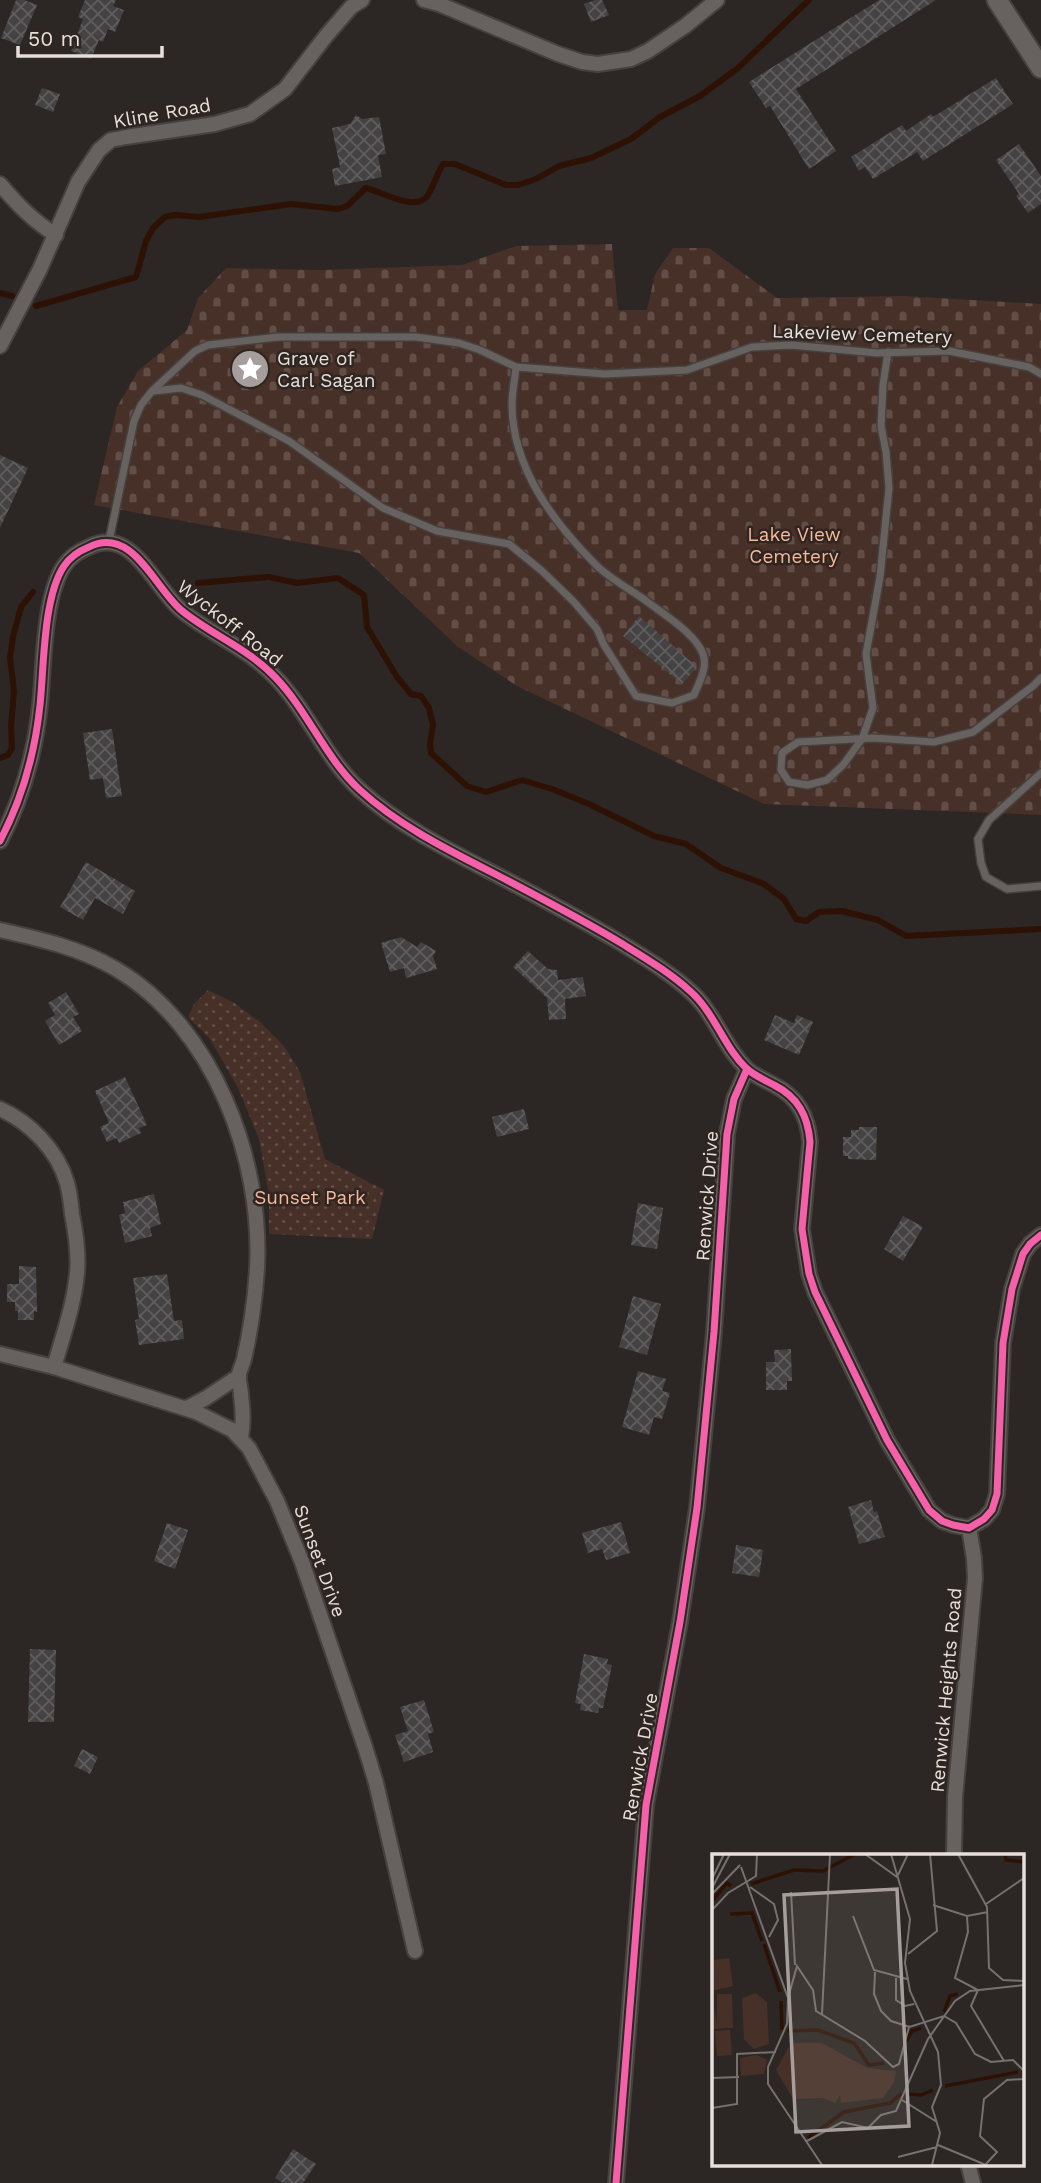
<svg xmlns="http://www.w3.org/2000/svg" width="1041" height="2183" font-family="'Work Sans',sans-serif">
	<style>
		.grass { fill: url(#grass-dots) }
		.cemetery { fill: url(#cemetery-stones) }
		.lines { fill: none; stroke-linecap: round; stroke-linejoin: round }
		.stream { stroke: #2d1105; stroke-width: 6 }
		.building { fill: url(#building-cross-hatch) }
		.service-casing { stroke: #45413f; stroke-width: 10 }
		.minor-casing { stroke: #45413f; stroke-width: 18 }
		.tertiary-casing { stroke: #45413f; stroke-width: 23 }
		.service { stroke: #67615f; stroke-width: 7 }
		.minor { stroke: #67615f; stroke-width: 14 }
		.tertiary { stroke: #67615f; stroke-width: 19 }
		.cycleway-casing { stroke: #2f2521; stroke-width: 11 }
		.cycleway { stroke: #f560ab; stroke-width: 7 }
		.labels { text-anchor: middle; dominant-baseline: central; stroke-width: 5; stroke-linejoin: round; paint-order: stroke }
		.street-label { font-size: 19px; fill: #e6dfdc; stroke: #2f2521 }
		.poi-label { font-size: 19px; fill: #e6dfdc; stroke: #2f2521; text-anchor: start }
		.park-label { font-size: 19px; fill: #f7b79a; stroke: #2f2521 }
		.inset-river { fill: none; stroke: #2d1105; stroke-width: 3.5 }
		.inset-road { fill: none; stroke: #76706e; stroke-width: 2 }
		.view { fill: #a59e9c; fill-opacity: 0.15; stroke: #a59e9c; stroke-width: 3.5 }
		.inset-edge { fill: none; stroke: #e6dfdc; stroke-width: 3.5 }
	</style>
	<defs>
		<pattern id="grass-dots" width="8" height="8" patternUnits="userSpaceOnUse" patternTransform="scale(1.75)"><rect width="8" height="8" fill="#473027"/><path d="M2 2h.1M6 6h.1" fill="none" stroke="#624e46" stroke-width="1.8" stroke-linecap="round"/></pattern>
		<pattern id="cemetery-stones" width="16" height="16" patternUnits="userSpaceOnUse" patternTransform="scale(1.75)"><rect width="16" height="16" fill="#473027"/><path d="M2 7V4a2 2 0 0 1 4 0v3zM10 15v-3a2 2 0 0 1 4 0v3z" fill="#624e46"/></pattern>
		<pattern id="building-cross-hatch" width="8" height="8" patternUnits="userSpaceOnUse" patternTransform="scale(1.75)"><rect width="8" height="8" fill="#444243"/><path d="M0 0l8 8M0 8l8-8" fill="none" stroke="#5f5d5e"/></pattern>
	</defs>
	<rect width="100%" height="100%" fill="#2c2624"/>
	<!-- grass -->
	<path class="grass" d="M 208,990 L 233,1002 L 259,1021 L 284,1046 L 300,1072 L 325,1159 L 384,1190 L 372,1239 L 269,1234 L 269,1195 L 259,1139 L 238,1088 L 210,1039 L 188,1017 L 194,1004 Z"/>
	<!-- cemetery -->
	<path class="cemetery" d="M 612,244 L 618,310 L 647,310 L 655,274 L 673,248 L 709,248 L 777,298 L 905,296 L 1041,304 L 1041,815 L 764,804 L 517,686 L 458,647 L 359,553 L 94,505 L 117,407 L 138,371 L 187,330 L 198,298 L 226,268 L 316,270 L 462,265 L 516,246 Z"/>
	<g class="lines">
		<!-- stream -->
		<g class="stream">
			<path d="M 0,293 L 12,296"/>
			<path d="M 36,306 L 136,277 L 146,241 L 153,228 L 165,217 L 175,215 L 199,217 L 291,204 L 338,209 L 347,206 L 366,188 C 383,192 416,213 428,195 C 434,185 437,174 443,164 L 455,164 L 506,185 L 518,185 L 536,179 L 559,166 L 591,158 L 631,139 L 660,117 L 700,96 L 738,68 L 809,0"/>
			<path d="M 198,583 L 269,577 L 297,583 L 338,578 L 364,595 L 367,627 L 397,677 L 411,694 L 421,696 L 429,708 L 433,725 L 430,744 L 431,753 L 467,786 L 486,792 L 522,780 L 552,789 L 589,804 L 654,836 L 686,844 L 721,868 L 764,884 L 784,899 L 796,919 L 806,921 L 819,912 L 842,911 L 878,920 L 906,936 L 1041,929"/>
			<path d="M 0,758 L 8,755 L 12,748 L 11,726 L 14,691 L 10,658 L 13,637 L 21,607 L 33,592"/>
		</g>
	</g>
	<!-- building -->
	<g class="building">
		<path d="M 16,0 L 24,0 L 37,5 L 20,45 L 1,38 Z"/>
		<path d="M 85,0 L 116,0 L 113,6 L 124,10 L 115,32 L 108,29 L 103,42 L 99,40 L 91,59 L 71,51 L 83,19 L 78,17 Z"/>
		<path d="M 595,0 L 602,0 L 609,15 L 591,22 L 584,4 Z"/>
		<path d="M 879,0 L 936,0 L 796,89 L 836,151 L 809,169 L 770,106 L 766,108 L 749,82 Z"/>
		<path d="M 996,78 L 1013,104 L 923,161 L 917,152 L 873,179 L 865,167 L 859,171 L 851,157 L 902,125 L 906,131 L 931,114 L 933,117 Z"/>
		<path d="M 42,88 L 60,94 L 53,112 L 35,105 Z"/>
		<path d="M 356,115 L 362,119 L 379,117 L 386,154 L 378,155 L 382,177 L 335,186 L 332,169 L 340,167 L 332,128 L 350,124 Z"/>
		<path d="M 1019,144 L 1041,176 L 1041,204 L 1028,213 L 1016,196 L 1019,194 L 996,160 Z"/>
		<path d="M 0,455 L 28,468 L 0,528 Z"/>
		<path d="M 639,616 L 697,667 L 682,684 L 623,636 Z"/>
		<path d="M 112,729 L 122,796 L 106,798 L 103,778 L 90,780 L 83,733 Z"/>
		<path d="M 86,862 L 135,891 L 123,914 L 95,898 L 83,920 L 60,907 Z"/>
		<path d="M 401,937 L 417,947 L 421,942 L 436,951 L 433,956 L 437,969 L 406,978 L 404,968 L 390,972 L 381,943 Z"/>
		<path d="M 528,951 L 548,969 L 557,970 L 558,980 L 583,977 L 586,996 L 565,999 L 566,1019 L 549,1020 L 547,998 L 513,967 Z"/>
		<path d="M 66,992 L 79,1014 L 73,1017 L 82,1031 L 59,1045 L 45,1021 L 55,1015 L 48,1003 Z"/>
		<path d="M 775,1015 L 794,1023 L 797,1015 L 813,1022 L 799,1055 L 764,1040 Z"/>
		<path d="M 125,1077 L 147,1125 L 139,1128 L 141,1133 L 119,1143 L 117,1138 L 107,1142 L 100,1127 L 109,1123 L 95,1091 Z"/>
		<path d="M 524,1109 L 529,1129 L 497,1137 L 492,1117 Z"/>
		<path d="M 859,1127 L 877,1127 L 876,1160 L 848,1159 L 848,1156 L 843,1156 L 843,1137 L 851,1137 L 851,1130 L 859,1130 Z"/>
		<path d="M 154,1194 L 161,1224 L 150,1228 L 152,1236 L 125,1243 L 119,1215 L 125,1213 L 123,1202 Z"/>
		<path d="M 638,1203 L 663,1208 L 657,1249 L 631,1245 Z"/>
		<path d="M 903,1216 L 923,1227 L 903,1261 L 884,1249 Z"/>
		<path d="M 19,1266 L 36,1267 L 37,1312 L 34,1311 L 34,1320 L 18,1320 L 18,1311 L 15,1311 L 15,1302 L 7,1302 L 7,1284 L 19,1284 Z"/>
		<path d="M 167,1274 L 174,1321 L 182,1320 L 184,1339 L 139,1345 L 135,1320 L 139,1319 L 133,1278 Z"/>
		<path d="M 633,1296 L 661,1304 L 647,1355 L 619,1347 Z"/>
		<path d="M 791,1349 L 792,1381 L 787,1381 L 787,1390 L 766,1390 L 766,1362 L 775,1362 L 774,1350 Z"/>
		<path d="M 638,1371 L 666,1379 L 662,1391 L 670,1393 L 662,1419 L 654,1417 L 649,1435 L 622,1427 Z"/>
		<path d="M 871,1500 L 874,1512 L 877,1511 L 885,1537 L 859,1544 L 848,1507 Z"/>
		<path d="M 621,1522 L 630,1553 L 606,1560 L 602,1549 L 588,1553 L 582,1533 Z"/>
		<path d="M 167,1523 L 188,1530 L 175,1569 L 154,1561 Z"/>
		<path d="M 736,1545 L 763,1550 L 759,1577 L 732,1573 Z"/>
		<path d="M 30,1649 L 56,1650 L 54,1722 L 28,1722 Z"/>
		<path d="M 584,1654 L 608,1659 L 607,1664 L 612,1665 L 603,1708 L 599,1708 L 598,1713 L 580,1710 L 581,1704 L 575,1703 Z"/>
		<path d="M 424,1700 L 434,1732 L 428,1734 L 433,1752 L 404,1762 L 395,1735 L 408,1731 L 400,1707 Z"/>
		<path d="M 82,1749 L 98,1757 L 90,1774 L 74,1766 Z"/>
		<path d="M 293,2149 L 316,2164 L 303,2183 L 283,2183 L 275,2178 Z"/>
	</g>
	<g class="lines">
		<defs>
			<g id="service">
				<path d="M 888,352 L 883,385 L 881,426 L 886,452 L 889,488 L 880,577 L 866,654 L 873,708 L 862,739 L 843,765 L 827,780 L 808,785 L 789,782 L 781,770 L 782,753 L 798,742 L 873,738 L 934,742 L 973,732 L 1033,686 L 1041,678"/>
				<path d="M 154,391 L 181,388 L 202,395 L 289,441 L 383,508 L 437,531 L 509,544 L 542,571 L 574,602 L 597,629 L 604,645 L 636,696 L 672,703 L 694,695 C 699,682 708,668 703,654 C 695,633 663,614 645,600 C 629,589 611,579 597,566 C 554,523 512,468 512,404 C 512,392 515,379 516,367"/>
				<path d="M 109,541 L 134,421 L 141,405 L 152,391 L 195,351 L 208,345 L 278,337 L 416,337 L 459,343 L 480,350 L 516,367 L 605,374 L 687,370 L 752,347 L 791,345 L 877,353 L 949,351 L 1029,367 L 1041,374"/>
				<path d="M 1041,773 L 989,820 L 978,839 L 981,863 L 986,877 L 1007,889 L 1041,886"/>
			</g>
			<g id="minor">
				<path d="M 424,0 L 439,4 L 558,54 L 582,62 L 598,64 L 631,59 L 648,51 L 685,26 L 717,0"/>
				<path d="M 0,184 C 17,204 33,221 56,235"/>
				<path d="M 0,346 L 40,269 L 78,182 L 99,150 L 111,140 L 126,137 L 215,124 L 250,114 L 285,89 L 326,36 L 351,7 L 362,0"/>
				<path d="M 0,841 C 22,799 35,753 40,705 C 44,668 43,597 64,566 C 70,557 79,551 89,547 C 132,525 154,587 181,610 C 210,634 249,649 275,677 C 308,711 325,758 360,790 C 399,826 450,851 497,875 C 539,897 581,919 621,943 C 645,958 669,972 690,991 C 715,1013 723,1046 747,1069 C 755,1076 765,1080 774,1085 C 798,1097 808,1116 810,1142 L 802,1229 L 809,1274 L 815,1292 L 887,1440 L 929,1510 L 942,1521 L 953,1525 L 969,1528 L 984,1519 L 992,1510 L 997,1494 L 1003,1343 L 1012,1289 L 1023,1254 L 1030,1244 L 1041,1235"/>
				<path d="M 0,930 C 40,939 80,948 116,969 C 214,1027 263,1160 257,1269 C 255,1299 251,1329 244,1359 C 243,1364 240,1369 239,1374 C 238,1380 241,1388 241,1395 C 243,1410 244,1422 241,1437"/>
				<path d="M 0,1109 C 30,1122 58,1151 67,1183 C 70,1193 71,1204 72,1214 C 76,1234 79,1253 77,1273 C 74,1305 63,1336 54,1367"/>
				<path d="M 0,1354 L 54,1367 L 196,1412 L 232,1430 L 249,1448 L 277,1501 L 302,1562 L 366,1750 L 376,1783 L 415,1951"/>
				<path d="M 187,1408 L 206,1398 L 239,1376"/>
				<path d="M 954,1856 L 955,1797 L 975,1578 L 974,1558 L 969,1528"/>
				<path d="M 968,2164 L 973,2183"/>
				<path d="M 616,2183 L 646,1805 L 680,1622 L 697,1508 L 714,1332 L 727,1134 L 734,1099 L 747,1069"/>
			</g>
			<path id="tertiary" d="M 997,0 L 1041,68"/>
		</defs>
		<!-- service casing -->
		<use href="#service" class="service-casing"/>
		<!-- minor casing -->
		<use href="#minor" class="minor-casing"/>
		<!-- tertiary casing -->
		<use href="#tertiary" class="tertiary-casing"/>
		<!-- service -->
		<use href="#service" class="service"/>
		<!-- minor -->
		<use href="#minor" class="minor"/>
		<!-- tertiary -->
		<use href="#tertiary" class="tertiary"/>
		<defs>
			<g id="cycleway">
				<path d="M 0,841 C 22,799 35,753 40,705 C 44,668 43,597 64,566 C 70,557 79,551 89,547 C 132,525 154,587 181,610 C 210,634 249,649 275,677 C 308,711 325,758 360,790 C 399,826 450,851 497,875 C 539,897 581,919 621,943 C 645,958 669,972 690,991 C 715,1013 723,1046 747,1069 C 755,1076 765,1080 774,1085 C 798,1097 808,1116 810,1142 L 802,1229 L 809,1274 L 815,1292 L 887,1440 L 929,1510 L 942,1521 L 953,1525 L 969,1528 L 984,1519 L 992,1510 L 997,1494 L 1003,1343 L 1012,1289 L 1023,1254 L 1030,1244 L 1041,1235"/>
				<path d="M 616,2183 L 646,1805 L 680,1622 L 697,1508 L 714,1332 L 727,1134 L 734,1099 L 747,1069"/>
			</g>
		</defs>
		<!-- cycleway casing -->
		<use href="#cycleway" class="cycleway-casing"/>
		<!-- cycleway -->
		<use href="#cycleway" class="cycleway"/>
	</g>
	<!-- icons -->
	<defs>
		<symbol id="sight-disc" viewBox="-11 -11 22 22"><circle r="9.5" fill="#a59e9c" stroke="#2f2521"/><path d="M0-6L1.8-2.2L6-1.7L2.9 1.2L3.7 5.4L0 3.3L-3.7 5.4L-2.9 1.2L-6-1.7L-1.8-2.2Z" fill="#fff"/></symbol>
	</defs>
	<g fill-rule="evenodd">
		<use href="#sight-disc" x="228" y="347" width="44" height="44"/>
	</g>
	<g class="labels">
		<!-- street labels -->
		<g class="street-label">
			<text transform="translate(162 113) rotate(-10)">Kline Road</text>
			<text transform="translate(862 334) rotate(2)">Lakeview Cemetery</text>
			<text transform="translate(230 623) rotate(38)">Wyckoff Road</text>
			<text transform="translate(707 1196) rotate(-86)">Renwick Drive</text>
			<text transform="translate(320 1561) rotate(70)">Sunset Drive</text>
			<text transform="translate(946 1690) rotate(-85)">Renwick Heights Road</text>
			<text transform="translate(640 1757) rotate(-80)">Renwick Drive</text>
		</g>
		<!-- poi labels -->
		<g class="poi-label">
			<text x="277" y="358">Grave of<tspan x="277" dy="22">Carl Sagan</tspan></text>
		</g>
		<!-- park labels -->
		<g class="park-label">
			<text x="794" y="534">Lake View<tspan x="794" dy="22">Cemetery</tspan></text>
			<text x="310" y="1197">Sunset Park</text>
		</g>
	</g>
	<!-- overview -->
	<g transform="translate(712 1854)">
		<rect width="312" height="312" fill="#2c2624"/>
		<path d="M 79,189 L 110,189 L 155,214 L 184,217 L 182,228 L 171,244 L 129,249 L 128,241 L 123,249 L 111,244 L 81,245 L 64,216 Z" fill="#473027"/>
		<path d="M 17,104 L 21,132 L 0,137 L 2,106 ZM 44,139 L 55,148 L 57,190 L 42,195 L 32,185 L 30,144 ZM 0,140 L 5,170 L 5,140 L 20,140 L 21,174 L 0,175 ZM 18,176 L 20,201 L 5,202 L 3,177 ZM 45,201 L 55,206 L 52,220 L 29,222 L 28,204 Z" fill="#473027"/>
		<path class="inset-river" d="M 293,0 L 294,6 L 312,8M 39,30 L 82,16 L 111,17 L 143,0M 0,47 L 15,29 L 19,32M 18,60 L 40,59 L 50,87M 52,90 L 68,138M 69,147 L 70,176M 232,158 L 238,142 L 246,140M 76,177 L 106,176 L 142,189 L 157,211 L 172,209M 194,187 L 200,177 L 209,174M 233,232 L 306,218M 194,240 L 209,241 L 221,236M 96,284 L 132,258 L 178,249 L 190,239"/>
		<path class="inset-road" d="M 153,0 L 185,23 L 196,0M 179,0 L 198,65 L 193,109 L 198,137 L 226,198 L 229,231 L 220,253 L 228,279 L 220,311M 246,0 L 275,53 L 277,114 L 291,126 L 312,127M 29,13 L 76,144 L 75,170 L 56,213 L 56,230 L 110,311M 0,25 L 12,0M 38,33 L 62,50 L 66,66 L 57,83M 0,34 L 18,0M 79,38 L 83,111M 0,40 L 28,11M 274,50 L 312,24M 221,51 L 255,62 L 276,58M 0,56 L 16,39 L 44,22 L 45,0M 141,62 L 162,116 L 195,125M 255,62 L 256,78 L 243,124 L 266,136 L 259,152 L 292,207M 196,100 L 225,77 L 218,0M 163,118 L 162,140 L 169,157 L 179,167 L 198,173M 184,124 L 184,146 L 193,152 L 202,150M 76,144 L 85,112 L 101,136 L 104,157 L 153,187 L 181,213 L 187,210 L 197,173 L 232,162 L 244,169 L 263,200 L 279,208 L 301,206 L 312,217M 110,160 L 118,0M 0,224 L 27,223M 190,246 L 225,268M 0,254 L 25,250 L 25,200 L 64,198M 95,287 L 130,268 L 156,274 L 169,261 L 184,257 L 216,185 L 243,147 L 258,137 L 312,131M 226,291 L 274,311M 186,303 L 225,293M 274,310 L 285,298 L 268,282 L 272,245 L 295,226 L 312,225"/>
		<path class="view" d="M 185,35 L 197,272 L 84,278 L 72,41 Z"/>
		<rect width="312" height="312" class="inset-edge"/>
	</g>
	<!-- scale -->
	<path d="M18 46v10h144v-10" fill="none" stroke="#e6dfdc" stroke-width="3.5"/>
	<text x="28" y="46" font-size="21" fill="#e6dfdc" stroke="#2f2521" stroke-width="5" paint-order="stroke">50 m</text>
</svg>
